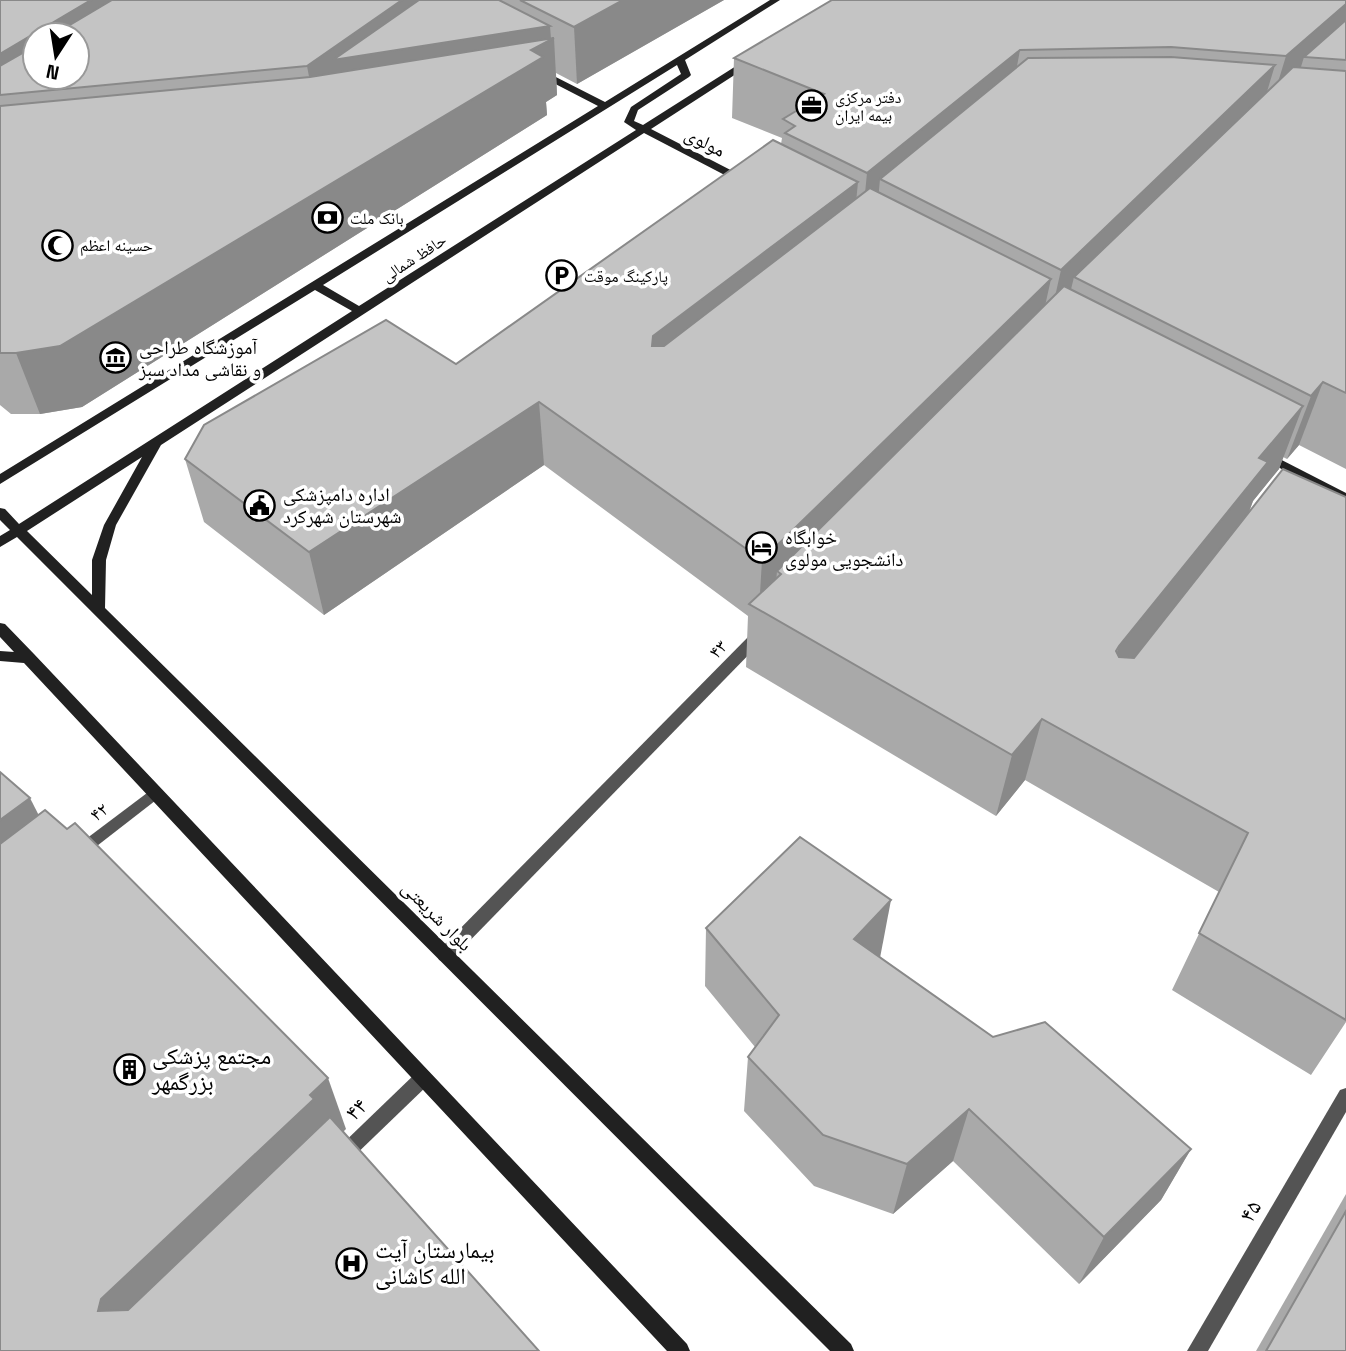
<svg xmlns="http://www.w3.org/2000/svg" width="1346" height="1351" font-family="'Space Grotesk','Noto Naskh Arabic',sans-serif">
	<style>
		.lines { fill: none; stroke-linecap: round; stroke-linejoin: round }
		.minor { fill: #545454; fill-rule: evenodd }
		.secondary { fill: #212121; fill-rule: evenodd }
		.wall { fill: #a9a9a9 }
		.shaded-wall { fill: #898989 }
		.building { fill: #c4c4c4; stroke: #898989; stroke-width: 2 }
		.labels { text-anchor: middle; dominant-baseline: central; stroke-width: 7; stroke-linejoin: round; paint-order: stroke }
		.far-poi-label { font-size: 16px; fill: #000; stroke: #fff; text-anchor: start }
		.far-street-label { font-size: 16px; fill: #000; stroke: #fff }
		.street-label { font-size: 19px; fill: #000; stroke: #fff }
		.poi-label { font-size: 19px; fill: #000; stroke: #fff; text-anchor: start }
		.near-poi-label { font-size: 23px; fill: #000; stroke: #fff; text-anchor: start }
		.near-street-label { font-size: 23px; fill: #000; stroke: #fff }
	</style>
	<rect width="100%" height="100%" fill="#fff"/>
	<g class="lines">
		<!-- minor -->
		<g class="minor">
			<path d="M 758,631 L 765,636 L 763,640 L 451,960 L 445,962 L 439,960 L 437,955 L 439,950 L 753,632 Z"/>
			<path d="M 155,787 L 160,789 L 162,793 L 160,797 L 84,856 L 79,858 L 74,856 L 71,852 L 74,848 Z"/>
			<path d="M 423,1070 L 429,1072 L 432,1078 L 429,1084 L 347,1163 L 341,1165 L 335,1163 L 332,1157 L 335,1151 L 417,1072 Z"/>
			<path d="M 1346,1088 L 1346,1112 L 1208,1351 L 1187,1351 L 1340,1090 Z"/>
		</g>
		<!-- secondary -->
		<g class="secondary">
			<path d="M 770,0 L 780,0 L 685,60 L 691,75 L 689,77 L 638,110 L 634,121 L 643,125 L 744,61 L 750,61 L 750,65 L 651,129 L 748,179 L 748,183 L 740,183 L 644,133 L 161,445 L 116,525 L 106,560 L 105,608 L 851,1344 L 854,1351 L 830,1351 L 17,537 L 0,547 L 0,536 L 10,530 L 0,520 L 0,508 L 5,509 L 19,524 L 352,311 L 315,290 L 0,484 L 0,474 L 598,106 L 538,75 L 538,71 L 544,71 L 605,102 ZM 677,65 L 681,74 L 631,107 L 624,122 L 636,130 L 359,306 L 323,285 ZM 142,457 L 104,525 L 92,560 L 92,595 L 27,531 Z"/>
			<path d="M 1264,451 L 1346,493 L 1346,502 L 1260,458 L 1258,455 Z"/>
			<path d="M 0,623 L 5,624 L 34,654 L 687,1344 L 690,1351 L 667,1351 L 24,663 L 0,661 L 0,651 L 14,652 L 0,637 Z"/>
		</g>
	</g>
	<!-- wall -->
	<g class="wall">
		<path d="M 0,0 L 724,0 L 577,84 L 556,73 L 557,95 L 546,102 L 547,115 L 82,407 L 40,414 L 11,414 L 0,405 Z"/>
		<path d="M 1346,0 L 1346,469 L 1299,445 L 1287,459 L 1283,457 L 1279,469 L 1253,501 L 1249,512 L 1346,497 L 1346,1022 L 1311,1075 L 1172,990 L 1219,892 L 1025,780 L 996,816 L 746,667 L 748,616 L 544,465 L 324,615 L 204,522 L 185,459 L 456,364 L 781,144 L 782,138 L 732,118 L 734,58 Z"/>
		<path d="M 706,928 L 880,957 L 993,1037 L 1191,1149 L 1161,1200 L 1079,1284 L 953,1161 L 893,1214 L 814,1186 L 744,1111 L 748,1057 L 755,1047 L 705,986 Z"/>
		<path d="M 1346,1194 L 1346,1351 L 1256,1351 Z"/>
	</g>
	<!-- shaded-wall -->
	<g class="shaded-wall">
		<path d="M 91,0 L 198,0 L 77,35 L 35,35 L 35,77 L 0,95 L 0,54 Z"/>
		<path d="M 402,0 L 444,0 L 550,26 L 551,39 L 554,38 L 557,95 L 546,102 L 547,115 L 82,407 L 40,414 L 16,353 L 318,124 L 307,66 Z"/>
		<path d="M 623,0 L 724,0 L 577,84 L 574,27 Z"/>
		<path d="M 1346,4 L 1346,42 L 1304,57 L 1293,93 L 1268,115 L 1286,56 Z"/>
		<path d="M 1020,50 L 1009,109 L 880,179 L 876,222 L 861,234 L 867,173 Z"/>
		<path d="M 1275,65 L 1257,125 L 1074,277 L 1065,314 L 1047,332 L 1061,270 Z"/>
		<path d="M 858,182 L 852,244 L 653,399 L 653,336 Z"/>
		<path d="M 1051,279 L 1037,342 L 781,574 L 777,571 L 774,608 L 759,610 L 762,560 Z"/>
		<path d="M 1323,382 L 1299,445 L 1287,459 L 1311,396 Z"/>
		<path d="M 539,402 L 544,465 L 324,615 L 309,552 Z"/>
		<path d="M 1303,406 L 1279,469 L 1253,501 L 1244,525 L 1097,713 L 1119,646 L 1259,458 Z"/>
		<path d="M 1042,719 L 1025,780 L 996,816 L 1012,755 Z"/>
		<path d="M 30,798 L 59,855 L 0,901 L 0,820 Z"/>
		<path d="M 891,900 L 880,958 L 854,939 Z"/>
		<path d="M 328,1078 L 346,1129 L 134,1342 L 98,1311 L 101,1299 Z"/>
		<path d="M 969,1109 L 953,1161 L 893,1214 L 907,1164 Z"/>
		<path d="M 1191,1149 L 1161,1200 L 1079,1284 L 1104,1237 Z"/>
	</g>
	<!-- building -->
	<g class="building">
		<path d="M 0,0 L 91,0 L 0,54 Z"/>
		<path d="M 112,0 L 402,0 L 307,66 L 0,95 L 0,66 L 35,46 L 35,77 L 77,77 L 77,35 L 53,35 Z"/>
		<path d="M 419,0 L 499,0 L 550,26 L 333,60 Z"/>
		<path d="M 520,0 L 623,0 L 574,27 Z"/>
		<path d="M 832,0 L 1346,0 L 1346,4 L 1286,56 L 1171,47 L 1020,50 L 867,173 L 785,133 L 795,126 L 783,119 L 824,94 L 734,58 Z"/>
		<path d="M 1346,20 L 1346,60 L 1304,57 Z"/>
		<path d="M 554,38 L 531,50 L 543,57 L 60,346 L 16,353 L 0,353 L 0,106 L 310,77 Z"/>
		<path d="M 1171,57 L 1275,65 L 1061,270 L 880,179 L 1028,58 Z"/>
		<path d="M 1293,67 L 1346,71 L 1346,393 L 1323,382 L 1311,396 L 1074,277 Z"/>
		<path d="M 773,140 L 858,182 L 653,336 L 652,346 L 664,346 L 870,188 L 1051,279 L 762,560 L 539,402 L 309,552 L 185,459 L 204,425 L 386,320 L 456,364 Z"/>
		<path d="M 1064,286 L 1303,406 L 1259,458 L 1268,462 L 1119,646 L 1116,651 L 1119,657 L 1134,658 L 1283,469 L 1346,497 L 1346,1020 L 1199,933 L 1248,833 L 1042,719 L 1012,755 L 749,604 L 781,574 L 777,571 Z"/>
		<path d="M 0,772 L 30,798 L 0,820 Z"/>
		<path d="M 45,810 L 67,829 L 75,823 L 328,1078 L 310,1095 L 314,1099 L 101,1299 L 98,1311 L 128,1310 L 330,1117 L 539,1351 L 0,1351 L 0,844 Z"/>
		<path d="M 800,837 L 891,900 L 854,939 L 993,1037 L 1045,1022 L 1191,1149 L 1104,1237 L 969,1109 L 907,1164 L 823,1135 L 748,1057 L 779,1015 L 706,928 Z"/>
		<path d="M 1346,1211 L 1346,1351 L 1266,1351 Z"/>
	</g>
	<!-- icons -->
	<defs>
		<symbol id="office-ring" viewBox="-11 -11 22 22"><circle r="9.5" fill="#fff" stroke="#000" stroke-width="1.5"/><path d="M-6-3h4V-5.5h4V-3h4V5H-6ZM-1-4.5V-3h2v-1.5ZM-6 0V1H6V0Z" fill="#000"/></symbol>
		<symbol id="bank-ring" viewBox="-11 -11 22 22"><circle r="9.5" fill="#fff" stroke="#000" stroke-width="1.5"/><path d="M-6-4H6V4H-6ZM0-2.3a2.3 2.3 0 1 0 0 4.6a2.3 2.3 0 1 0 0-4.6Z" fill="#000"/></symbol>
		<symbol id="mosque-ring" viewBox="-11 -11 22 22"><circle r="9.5" fill="#fff" stroke="#000" stroke-width="1.5"/><path d="M3.5-4.9A6 6 0 1 0 3.5 4.9A5 5 0 1 1 3.5-4.9Z" fill="#000"/></symbol>
		<symbol id="parking-ring" viewBox="-11 -11 22 22"><circle r="9.5" fill="#fff" stroke="#000" stroke-width="1.5"/><path d="M-3.5-5.5H1a3.5 3.5 0 0 1 0 7H-1V5.5H-3.5ZM-1-3.4V-.6H.8a1.4 1.4 0 0 0 0-2.8Z" fill="#000"/></symbol>
		<symbol id="museum-ring" viewBox="-11 -11 22 22"><circle r="9.5" fill="#fff" stroke="#000" stroke-width="1.5"/><path d="M0-6L6-3V-2H-6V-3ZM-5-1h2V3h-2ZM-1-1h2V3h-2ZM3-1h2V3H3ZM-6 4H6V6H-6Z" fill="#000"/></symbol>
		<symbol id="civic-ring" viewBox="-11 -11 22 22"><circle r="9.5" fill="#fff" stroke="#000" stroke-width="1.5"/><path d="M-.6-6.5H3V-4.5H.6V-3L4-1V1h2V6H-6V1h2V-1L-.6-3ZM-1.2 2.5V6h2.4V2.5Z" fill="#000"/></symbol>
		<symbol id="hotel-ring" viewBox="-11 -11 22 22"><circle r="9.5" fill="#fff" stroke="#000" stroke-width="1.5"/><path d="M-6-4.5h1.5V1H6V5H4.5V3h-9V5H-6ZM-4 0a1.8 1.8 0 1 1 3.6 0ZM.5 0V-2.5h3Q6-2.5 6 0Z" fill="#000"/></symbol>
		<symbol id="building-ring" viewBox="-11 -11 22 22"><circle r="9.5" fill="#fff" stroke="#000" stroke-width="1.5"/><path d="M-4-6H4V6H1V3H-1V6H-4ZM-2.5-4.3h1.7v1.8h-1.7ZM.8-4.3h1.7v1.8H.8ZM-2.5-1h1.7V.8h-1.7ZM.8-1h1.7V.8H.8Z" fill="#000"/></symbol>
		<symbol id="hospital-ring" viewBox="-11 -11 22 22"><circle r="9.5" fill="#fff" stroke="#000" stroke-width="1.5"/><path d="M-5-5h3v3.5h4V-5h3V5h-3V1.5h-4V5h-3Z" fill="#000"/></symbol>
	</defs>
	<g fill-rule="evenodd">
		<use href="#office-ring" x="794" y="88" width="35" height="35"/>
		<use href="#bank-ring" x="310" y="200" width="35" height="35"/>
		<use href="#mosque-ring" x="40" y="228" width="35" height="35"/>
		<use href="#parking-ring" x="544" y="258" width="35" height="35"/>
		<use href="#museum-ring" x="98" y="340" width="35" height="35"/>
		<use href="#civic-ring" x="242" y="488" width="35" height="35"/>
		<use href="#hotel-ring" x="744" y="530" width="35" height="35"/>
		<use href="#building-ring" x="112" y="1052" width="35" height="35"/>
		<use href="#hospital-ring" x="334" y="1246" width="35" height="35"/>
	</g>
	<g class="labels">
		<!-- far-poi labels -->
		<g class="far-poi-label">
			<text x="835" y="97">دفتر مرکزی<tspan x="835" dy="18">بیمه ایران</tspan></text>
			<text x="350" y="218">بانک ملت</text>
			<text x="80" y="245">حسینه اعظم</text>
			<text x="584" y="276">پارکینگ موقت</text>
		</g>
		<!-- far-street labels -->
		<g class="far-street-label">
			<text transform="translate(414 258) rotate(-33)">حافظ شمالی</text>
		</g>
		<!-- street labels -->
		<g class="street-label">
			<text transform="translate(705 142) rotate(27)">مولوی</text>
			<text transform="translate(718 649) rotate(-46)">۴۳</text>
			<text transform="translate(99 812) rotate(-38)">۴۲</text>
			<text transform="translate(437 916) rotate(45)">بلوار شریعتی</text>
		</g>
		<!-- poi labels -->
		<g class="poi-label">
			<text x="139" y="347">آموزشگاه طراحی<tspan x="139" dy="22">و نقاشی مداد سبز</tspan></text>
			<text x="283" y="494">اداره دامپزشکی<tspan x="283" dy="22">شهرستان شهرکرد</tspan></text>
			<text x="785" y="537">خوابگاه<tspan x="785" dy="22">دانشجویی مولوی</tspan></text>
		</g>
		<!-- near-poi labels -->
		<g class="near-poi-label">
			<text x="152" y="1056">مجتمع پزشکی<tspan x="152" dy="26">بزرگمهر</tspan></text>
			<text x="375" y="1250">بیمارستان آیت<tspan x="375" dy="26">الله کاشانی</tspan></text>
		</g>
		<!-- near-street labels -->
		<g class="near-street-label">
			<text transform="translate(356 1109) rotate(-44)">۴۴</text>
			<text transform="translate(1250 1211) rotate(-60)">۴۵</text>
		</g>
	</g>
	<!-- north arrow -->
	<g transform="translate(56 56) rotate(192)"><circle r="33" fill="#ffffff" stroke="#999999" stroke-width="2"/>
	<path d="M0-5L12 26L0 18L-12 26Z" fill="#000000"/>
	<text y="-10" font-size="19" font-weight="bold" text-anchor="middle" fill="#000000">N</text>
	</g>
</svg>
